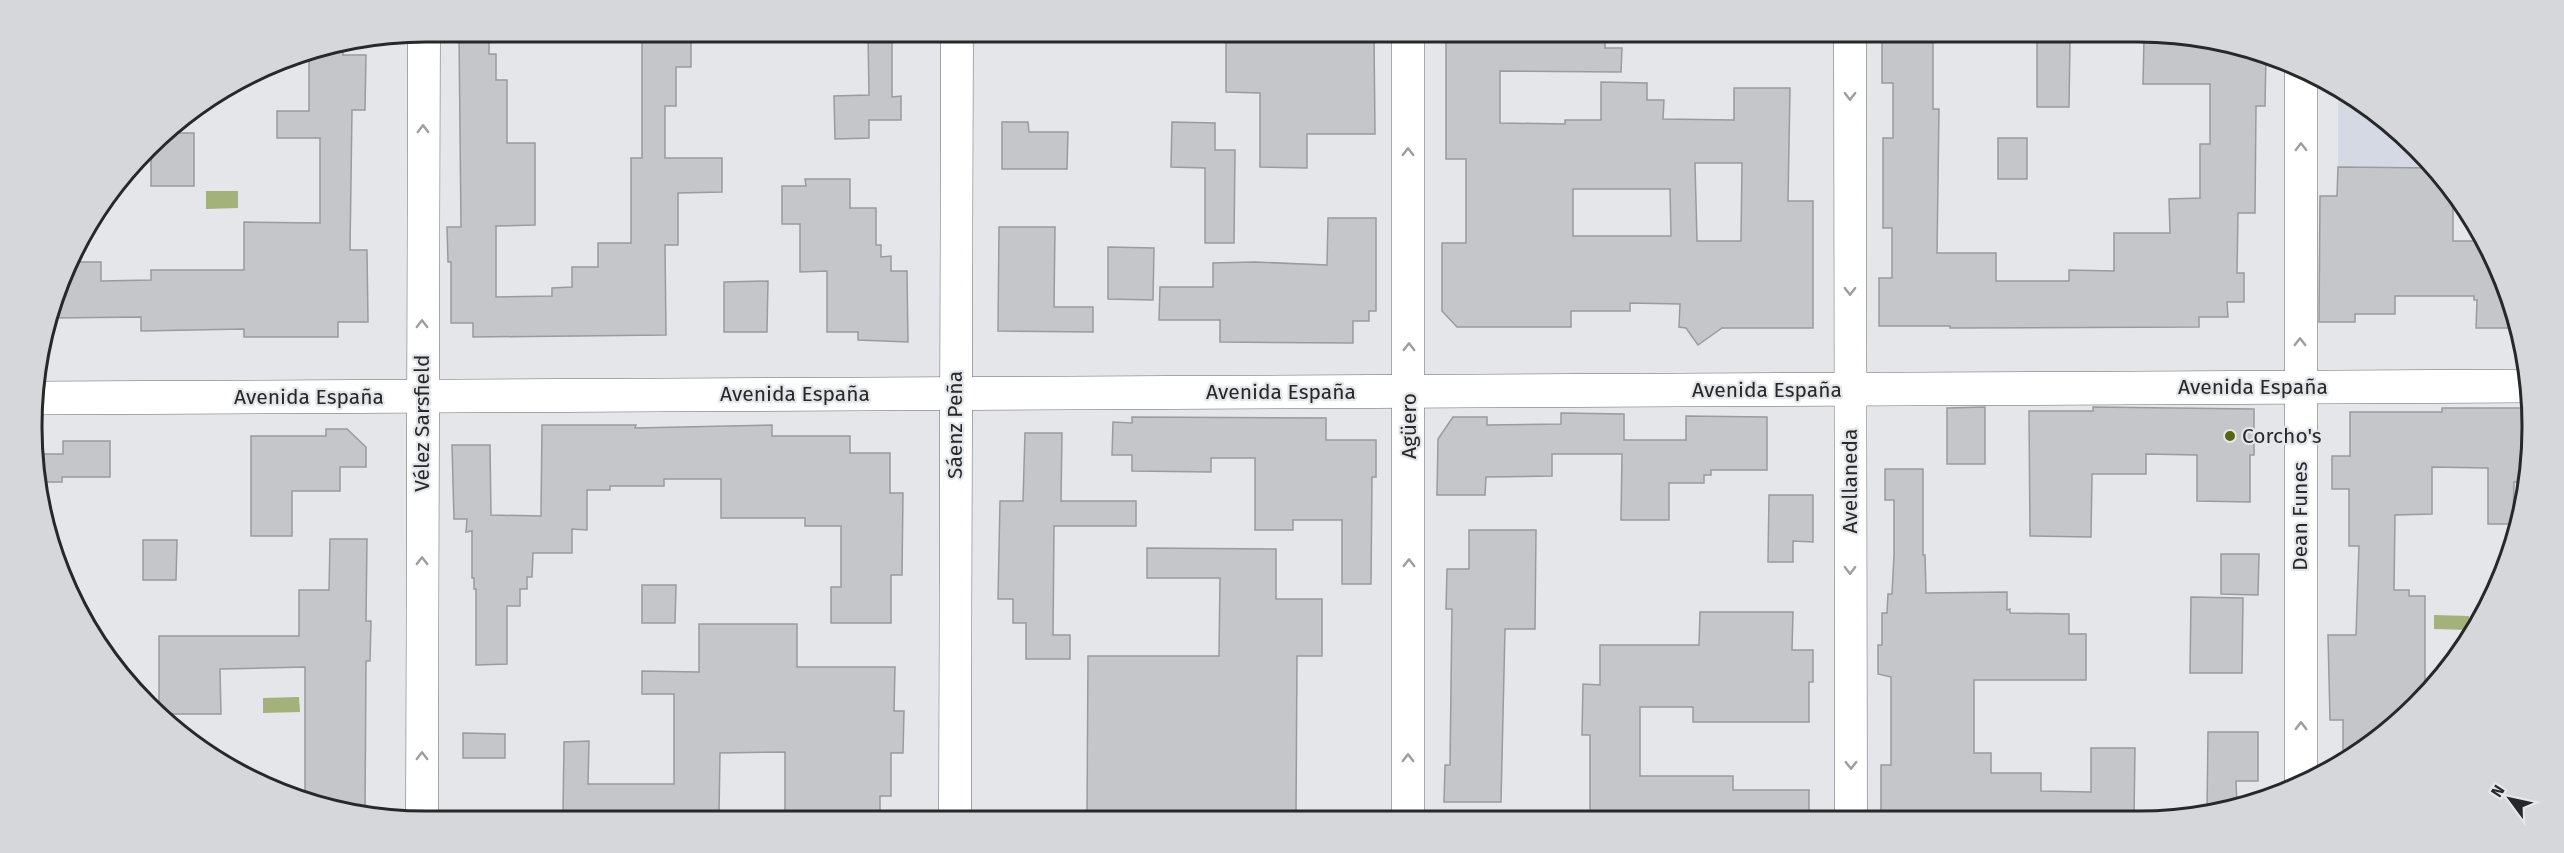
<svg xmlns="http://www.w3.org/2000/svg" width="2564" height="853" font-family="'Fira Sans',sans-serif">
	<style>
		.built { fill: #d5d9e4 }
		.water { fill: #a3b17b }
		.building { fill: #c4c6ca; stroke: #999b9e; stroke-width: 1.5; fill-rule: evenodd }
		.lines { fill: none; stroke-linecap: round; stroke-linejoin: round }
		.minor-casing { stroke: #67686b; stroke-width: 33 }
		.secondary-casing { stroke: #67686b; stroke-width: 34 }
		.minor { stroke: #fff; stroke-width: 32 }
		.secondary { stroke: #fff; stroke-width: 33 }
		.oneway { stroke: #9e9e9f }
		.poi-dot { fill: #576711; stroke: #e5e6ea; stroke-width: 2 }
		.labels { text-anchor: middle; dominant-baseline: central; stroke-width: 4.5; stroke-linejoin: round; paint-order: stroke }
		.street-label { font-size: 21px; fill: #272829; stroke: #e5e6ea }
		.poi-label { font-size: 21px; fill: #272829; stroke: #e5e6ea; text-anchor: start }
		.rim { fill: none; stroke: #272829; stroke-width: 3 }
	</style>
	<rect width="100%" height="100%" fill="#e5e6ea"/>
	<!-- built -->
	<path class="built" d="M 2338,88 L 2357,98 L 2417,147 L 2434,168 L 2338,167 Z"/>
	<!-- water -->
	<g class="water">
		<path d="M 206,191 L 238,191 L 238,208 L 206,209 Z"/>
		<path d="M 2434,615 L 2469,616 L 2469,630 L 2434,629 Z"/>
		<path d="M 299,697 L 300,712 L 263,713 L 263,698 Z"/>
	</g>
	<!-- building -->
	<g class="building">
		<path d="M 459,32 L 489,32 L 489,54 L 496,54 L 496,80 L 507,80 L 507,143 L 535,143 L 535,225 L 496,226 L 496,297 L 552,296 L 552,288 L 572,287 L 572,267 L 598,267 L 598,243 L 631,243 L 631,158 L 642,158 L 642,32 L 691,33 L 691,67 L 676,67 L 676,106 L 665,106 L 665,158 L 722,158 L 722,192 L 678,193 L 678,245 L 665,245 L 666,335 L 473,337 L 473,323 L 451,323 L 451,262 L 448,262 L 447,227 L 461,227 Z"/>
		<path d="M 868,33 L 892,33 L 892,97 L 901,96 L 901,120 L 869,120 L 869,138 L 835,139 L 834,96 L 869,95 Z"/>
		<path d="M 1226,35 L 1374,36 L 1375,134 L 1307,134 L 1307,168 L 1260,167 L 1260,93 L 1226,92 Z"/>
		<path d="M 1446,36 L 1605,37 L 1605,48 L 1622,48 L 1621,72 L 1500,71 L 1500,123 L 1565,124 L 1565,120 L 1601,120 L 1601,82 L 1647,83 L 1647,100 L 1664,100 L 1663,119 L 1734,120 L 1734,88 L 1790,88 L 1788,201 L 1813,201 L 1813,328 L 1722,328 L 1698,345 L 1686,328 L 1679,327 L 1680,304 L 1630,303 L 1630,311 L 1571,311 L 1571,327 L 1457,327 L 1442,311 L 1442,243 L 1466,243 L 1466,159 L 1446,159 ZM 1695,163 L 1742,163 L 1741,241 L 1697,241 ZM 1573,189 L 1670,189 L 1671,236 L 1573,236 Z"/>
		<path d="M 1882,38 L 1933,38 L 1933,109 L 1939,109 L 1937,253 L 1996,253 L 1996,281 L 2069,281 L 2069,270 L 2114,271 L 2114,233 L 2170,233 L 2169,199 L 2200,198 L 2200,144 L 2210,144 L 2210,84 L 2143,84 L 2144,39 L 2224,42 L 2266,55 L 2265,106 L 2256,106 L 2255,213 L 2238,213 L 2237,273 L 2244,273 L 2244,302 L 2227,302 L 2228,317 L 2199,317 L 2199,327 L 1950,328 L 1950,326 L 1879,326 L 1879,278 L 1892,278 L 1892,228 L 1883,228 L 1883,138 L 1893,138 L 1893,83 L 1882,83 Z"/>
		<path d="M 2037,40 L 2070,40 L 2069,107 L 2037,107 Z"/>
		<path d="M 343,41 L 343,55 L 366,55 L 365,110 L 352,110 L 350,250 L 367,250 L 368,322 L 338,322 L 338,337 L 244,337 L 244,329 L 141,331 L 141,317 L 52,318 L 69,262 L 101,262 L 101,281 L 151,280 L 151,270 L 244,270 L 244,222 L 320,223 L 320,138 L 277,138 L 277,111 L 309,111 L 309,51 Z"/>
		<path d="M 1002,122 L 1028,122 L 1029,132 L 1068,132 L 1067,169 L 1002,169 Z"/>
		<path d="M 1172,122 L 1215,123 L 1215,150 L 1235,150 L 1234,243 L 1205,243 L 1205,168 L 1171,167 Z"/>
		<path d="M 162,133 L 194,133 L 194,186 L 151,186 L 151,146 Z"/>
		<rect x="1998" y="138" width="29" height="41"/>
		<path d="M 2338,167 L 2434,168 L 2453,191 L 2453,241 L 2484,241 L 2503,276 L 2511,304 L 2511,328 L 2476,328 L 2477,300 L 2474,300 L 2474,296 L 2395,296 L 2395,314 L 2355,314 L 2355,322 L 2319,322 L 2320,196 L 2337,196 Z"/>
		<path d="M 805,179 L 850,179 L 850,208 L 876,208 L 876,245 L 881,245 L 881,257 L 891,256 L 891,271 L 907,271 L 908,342 L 858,340 L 858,332 L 827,332 L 827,271 L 800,272 L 800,224 L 782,224 L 782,186 L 806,186 Z"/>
		<path d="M 1328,218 L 1376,218 L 1376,311 L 1369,311 L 1369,321 L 1353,321 L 1353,343 L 1220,342 L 1220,320 L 1159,320 L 1160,287 L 1213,287 L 1213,263 L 1255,262 L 1327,265 Z"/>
		<path d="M 999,227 L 1055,227 L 1054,307 L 1093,307 L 1093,332 L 998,331 Z"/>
		<path d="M 1108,247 L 1154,248 L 1153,300 L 1108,299 Z"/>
		<path d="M 768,281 L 767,332 L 724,332 L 724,282 Z"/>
		<path d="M 1985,407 L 1985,464 L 1947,464 L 1947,408 Z"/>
		<path d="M 2093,407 L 2254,409 L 2254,455 L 2250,455 L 2250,502 L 2197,501 L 2197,455 L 2146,454 L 2146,474 L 2092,474 L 2091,537 L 2030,536 L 2029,411 L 2093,411 Z"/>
		<path d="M 2442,408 L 2531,408 L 2532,427 L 2527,482 L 2514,482 L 2513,524 L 2488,524 L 2488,468 L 2432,467 L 2432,514 L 2395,515 L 2394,590 L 2409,590 L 2409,596 L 2425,596 L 2425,691 L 2398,723 L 2343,760 L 2343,720 L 2330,720 L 2328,635 L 2356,635 L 2359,546 L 2349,546 L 2349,489 L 2332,489 L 2332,456 L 2350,456 L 2350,412 L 2442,412 Z"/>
		<path d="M 1561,413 L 1624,414 L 1624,440 L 1686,440 L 1686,416 L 1767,417 L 1767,470 L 1711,470 L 1711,475 L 1704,475 L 1704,483 L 1669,483 L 1669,520 L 1621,520 L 1622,454 L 1552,454 L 1552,476 L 1486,477 L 1485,495 L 1437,495 L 1438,439 L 1453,417 L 1487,417 L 1487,425 L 1561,424 Z"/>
		<path d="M 1132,417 L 1326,418 L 1326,440 L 1376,440 L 1376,477 L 1372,477 L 1371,584 L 1342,584 L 1342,520 L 1293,520 L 1293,530 L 1255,530 L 1255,458 L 1211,458 L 1211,472 L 1132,471 L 1132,455 L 1112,455 L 1113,422 L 1132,423 Z"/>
		<path d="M 542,425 L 636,425 L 635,428 L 772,425 L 772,436 L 850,436 L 850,453 L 890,453 L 890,493 L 903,493 L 902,575 L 891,575 L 891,623 L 831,623 L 831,587 L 841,587 L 841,526 L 805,526 L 805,518 L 721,518 L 721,479 L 664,479 L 664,486 L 610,486 L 610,490 L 587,490 L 587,530 L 572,529 L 572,553 L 533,553 L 532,577 L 527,577 L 527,589 L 520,589 L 520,606 L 507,606 L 507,664 L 476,665 L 476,589 L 474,589 L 474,578 L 472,578 L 472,531 L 466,532 L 467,519 L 454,519 L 452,445 L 490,445 L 491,515 L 541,516 Z"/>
		<path d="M 326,429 L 347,429 L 366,447 L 366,467 L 340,467 L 340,491 L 292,491 L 292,536 L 251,536 L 251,436 L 326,436 Z"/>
		<path d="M 1025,433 L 1062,433 L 1061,501 L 1136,501 L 1136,526 L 1054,526 L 1053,635 L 1070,635 L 1070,659 L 1026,659 L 1026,623 L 1013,623 L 1013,599 L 998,599 L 1000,501 L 1023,501 Z"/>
		<path d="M 63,441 L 110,441 L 110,477 L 62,477 L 62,482 L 37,482 L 33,454 L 63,454 Z"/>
		<path d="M 1885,469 L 1923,469 L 1923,555 L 1925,555 L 1926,593 L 2007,592 L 2007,610 L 2010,609 L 2010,613 L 2069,614 L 2069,634 L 2086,634 L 2086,680 L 1974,680 L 1974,753 L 1991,753 L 1991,773 L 2041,773 L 2041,791 L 2091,792 L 2091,748 L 2135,748 L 2134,818 L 1881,817 L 1881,765 L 1891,765 L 1891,677 L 1878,674 L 1878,645 L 1882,645 L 1882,613 L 1887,613 L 1888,594 L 1892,594 L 1894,555 L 1894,500 L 1885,500 Z"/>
		<path d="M 1769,495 L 1813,495 L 1813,542 L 1793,541 L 1793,562 L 1768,562 Z"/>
		<path d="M 1469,530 L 1536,530 L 1535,629 L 1505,629 L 1501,802 L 1444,802 L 1445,765 L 1450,765 L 1452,609 L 1446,609 L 1447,569 L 1469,569 Z"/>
		<path d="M 330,539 L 367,539 L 366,621 L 371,621 L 370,661 L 366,661 L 365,814 L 349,814 L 305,800 L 305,667 L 220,669 L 221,714 L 159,714 L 159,636 L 299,636 L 299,590 L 329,590 Z"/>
		<path d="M 143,540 L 177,540 L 176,580 L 143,580 Z"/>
		<path d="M 1147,548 L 1276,549 L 1276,599 L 1322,599 L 1322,656 L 1297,656 L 1296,816 L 1087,816 L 1088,656 L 1219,656 L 1220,578 L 1147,578 Z"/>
		<path d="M 2221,554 L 2259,554 L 2258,595 L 2221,594 Z"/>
		<path d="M 642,585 L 676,585 L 675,623 L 642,623 Z"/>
		<path d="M 2191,597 L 2243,598 L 2242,673 L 2190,673 Z"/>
		<path d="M 1700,612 L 1793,612 L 1792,650 L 1813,650 L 1813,682 L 1809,682 L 1809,722 L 1693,722 L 1693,707 L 1640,707 L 1640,776 L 1733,776 L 1733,790 L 1809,790 L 1809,817 L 1590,817 L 1590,735 L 1582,735 L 1583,684 L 1600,685 L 1600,645 L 1699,645 Z"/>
		<path d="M 699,624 L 797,624 L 797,667 L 895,667 L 894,711 L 904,711 L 903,753 L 891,753 L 891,796 L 880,796 L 880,815 L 785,815 L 785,752 L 720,753 L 719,815 L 563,814 L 564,742 L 589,741 L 588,784 L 674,784 L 674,694 L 642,694 L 642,671 L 699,672 Z"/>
		<path d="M 2208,732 L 2258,732 L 2258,781 L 2236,781 L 2237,804 L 2207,813 Z"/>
		<path d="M 463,733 L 505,734 L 505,758 L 463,758 Z"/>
	</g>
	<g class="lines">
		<defs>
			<g id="minor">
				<path d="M 1408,36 L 1408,816"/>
				<path d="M 1850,38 L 1851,817"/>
				<path d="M 2301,68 L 2301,784"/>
				<path d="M 422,814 L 424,32"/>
				<path d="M 955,815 L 957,34"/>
			</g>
			<path id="secondary" d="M 34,398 L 2529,386"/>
		</defs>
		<!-- minor casing -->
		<use href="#minor" class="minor-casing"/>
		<!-- secondary casing -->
		<use href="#secondary" class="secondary-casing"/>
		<!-- minor -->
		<use href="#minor" class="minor"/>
		<!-- secondary -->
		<use href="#secondary" class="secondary"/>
	</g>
	<!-- one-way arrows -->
	<defs><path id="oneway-chevron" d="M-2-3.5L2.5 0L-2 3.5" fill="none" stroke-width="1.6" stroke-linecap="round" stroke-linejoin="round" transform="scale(1.5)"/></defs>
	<g class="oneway">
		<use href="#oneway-chevron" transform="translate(1850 96) rotate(90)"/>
		<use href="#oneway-chevron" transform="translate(423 129) rotate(-90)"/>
		<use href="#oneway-chevron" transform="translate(2301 147) rotate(-90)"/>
		<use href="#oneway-chevron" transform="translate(1408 152) rotate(-90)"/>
		<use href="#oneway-chevron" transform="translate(1850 291) rotate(90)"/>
		<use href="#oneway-chevron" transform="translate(422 324) rotate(-90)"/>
		<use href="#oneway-chevron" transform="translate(2300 342) rotate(-90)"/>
		<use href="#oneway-chevron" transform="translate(1409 347) rotate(-90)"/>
		<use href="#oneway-chevron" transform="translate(422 561) rotate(-90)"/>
		<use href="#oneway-chevron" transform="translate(1409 563) rotate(-90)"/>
		<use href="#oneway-chevron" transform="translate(1850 570) rotate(90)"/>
		<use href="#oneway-chevron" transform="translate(2301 726) rotate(-90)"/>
		<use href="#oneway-chevron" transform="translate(422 756) rotate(-90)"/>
		<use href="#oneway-chevron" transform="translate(1408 758) rotate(-90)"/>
		<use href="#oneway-chevron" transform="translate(1851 765) rotate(90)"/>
	</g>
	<!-- markers -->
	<circle class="poi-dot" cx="2230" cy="436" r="6"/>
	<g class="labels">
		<!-- street labels -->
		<g class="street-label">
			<text x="2253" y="387">Avenida España</text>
			<text x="1767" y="390">Avenida España</text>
			<text x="1281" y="392">Avenida España</text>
			<text x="795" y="394">Avenida España</text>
			<text x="309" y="397">Avenida España</text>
			<text transform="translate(422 423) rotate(-90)">Vélez Sarsfield</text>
			<text transform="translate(955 425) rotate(-90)">Sáenz Peña</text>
			<text transform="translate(1409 426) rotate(-90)">Agüero</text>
			<text transform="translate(1850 481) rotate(-90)">Avellaneda</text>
			<text transform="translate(2300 516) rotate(-90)">Dean Funes</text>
		</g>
		<!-- poi labels -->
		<g class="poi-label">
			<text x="2242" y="436">Corcho's</text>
		</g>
	</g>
	<!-- crop -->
	<path d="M0 0H2564V853H0ZM426 42H2138A384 384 0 0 1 2522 426V427A384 384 0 0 1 2138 811H426A384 384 0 0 1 42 427V426A384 384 0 0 1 426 42Z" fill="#d6d7db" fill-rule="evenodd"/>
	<path class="rim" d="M426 42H2138A384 384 0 0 1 2522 426V427A384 384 0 0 1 2138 811H426A384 384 0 0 1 42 427V426A384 384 0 0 1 426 42Z"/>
	<!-- north arrow -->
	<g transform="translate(2510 799) rotate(303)" stroke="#e5e6ea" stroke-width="4.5" paint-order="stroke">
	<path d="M0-4.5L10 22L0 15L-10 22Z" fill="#272829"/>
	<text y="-9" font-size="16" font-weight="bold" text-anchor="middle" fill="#272829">N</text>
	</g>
</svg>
